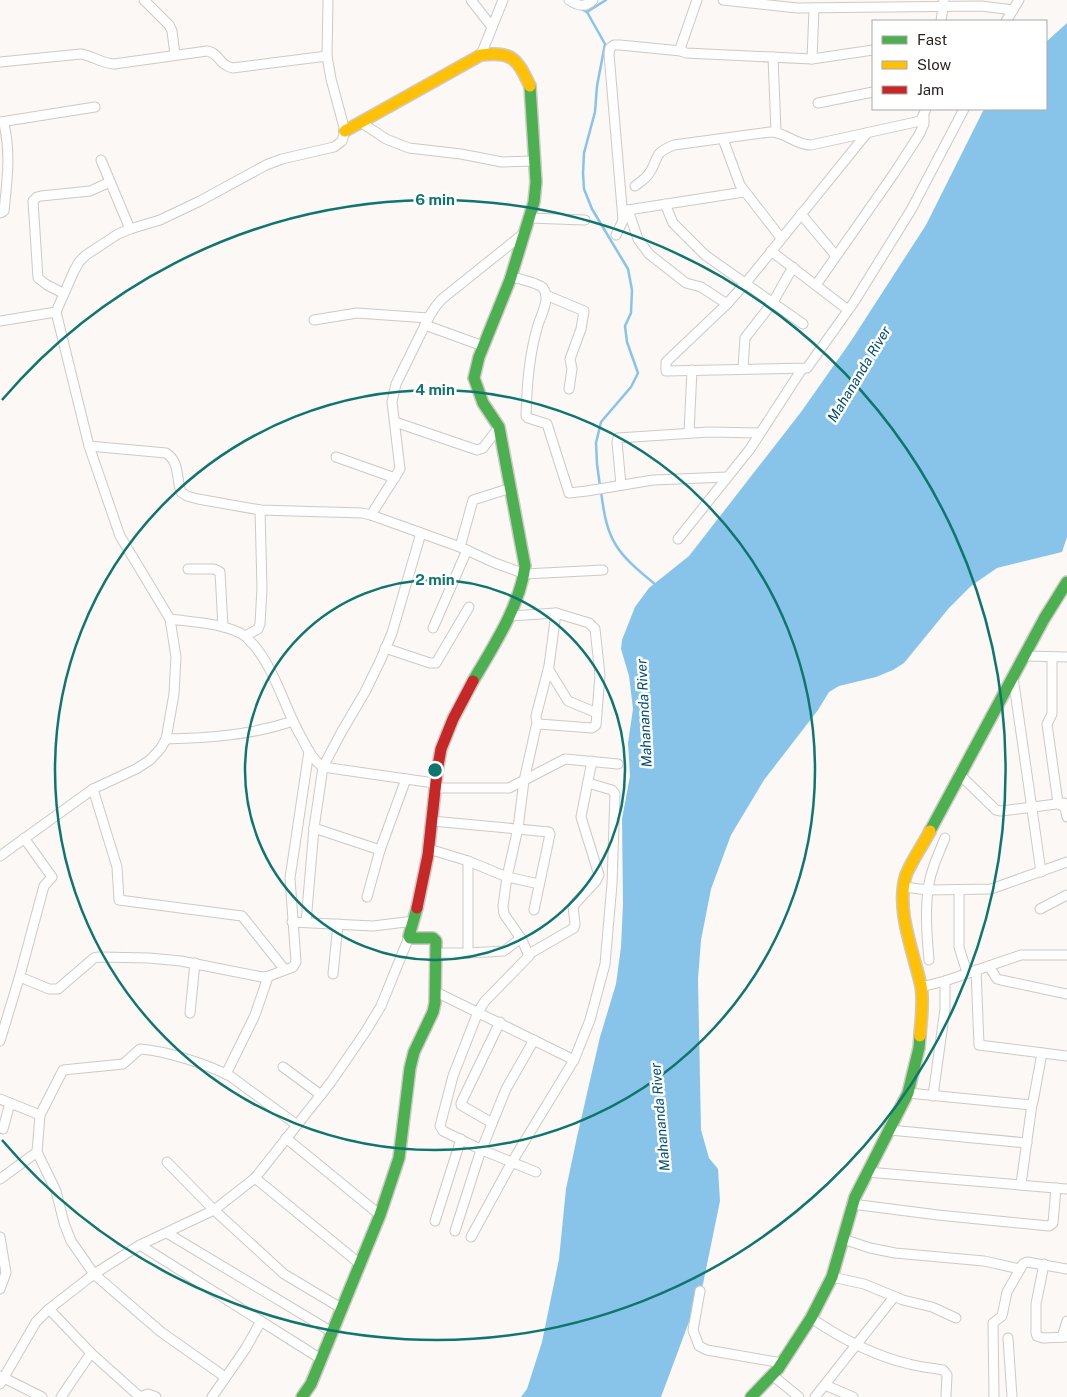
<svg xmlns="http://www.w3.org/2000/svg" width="1067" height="1397" font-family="'Public Sans',sans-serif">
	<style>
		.water { fill: #88c4ea }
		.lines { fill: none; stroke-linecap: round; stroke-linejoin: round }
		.stream { stroke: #88c4ea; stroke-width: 2.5 }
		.street-casing { stroke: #cec9c5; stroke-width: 11 }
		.fast-casing { stroke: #cec9c5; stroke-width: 14 }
		.slow-casing { stroke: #cec9c5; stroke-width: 14 }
		.jam-casing { stroke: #cec9c5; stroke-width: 14 }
		.street { stroke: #fefefe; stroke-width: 9 }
		.fast { stroke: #4caf50; stroke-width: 11 }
		.slow { stroke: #ffc107; stroke-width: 11 }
		.jam { stroke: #c62828; stroke-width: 11 }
		.ring { fill: none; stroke: #0f766e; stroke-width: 2.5 }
		.labels { text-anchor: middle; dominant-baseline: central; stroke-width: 5; stroke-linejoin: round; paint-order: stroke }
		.water-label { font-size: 14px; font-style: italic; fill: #014c70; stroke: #fff }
		.centre { fill: #0f766e; stroke: #fff; stroke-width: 2.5 }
		.ring-label { font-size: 15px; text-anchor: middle; font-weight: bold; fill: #0f766e; stroke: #fff; stroke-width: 5; stroke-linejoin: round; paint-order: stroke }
	</style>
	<rect width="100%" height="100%" fill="#fbf8f6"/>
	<!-- water -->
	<path class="water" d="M 1067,23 L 1067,537 L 1062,552 L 997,568 L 971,586 L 949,608 L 904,663 L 893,670 L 876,677 L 839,686 L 829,692 L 818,710 L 764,780 L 731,835 L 711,889 L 701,940 L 698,979 L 701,1130 L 709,1158 L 718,1169 L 720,1201 L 703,1284 L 661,1397 L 521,1397 L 527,1389 L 542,1342 L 559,1259 L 566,1189 L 577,1137 L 600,1037 L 616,984 L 621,947 L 623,904 L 622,819 L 630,776 L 628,743 L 633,709 L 629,676 L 621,649 L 622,640 L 635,607 L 649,588 L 689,556 L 801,412 L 851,341 L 926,225 L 984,109 L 1046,109 L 1046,42 Z"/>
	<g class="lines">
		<!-- stream -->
		<g class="stream">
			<path d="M 581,9 L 587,12 L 605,44 L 597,86 L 595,112 L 584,153 L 583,173 L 584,189 L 592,209 L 628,269 L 632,290 L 631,313 L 625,326 L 627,342 L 638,373 L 631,387 L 601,422 L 596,443 L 597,464 L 600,486"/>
			<path d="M 587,12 L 606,0"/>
			<path d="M 601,491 C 607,543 617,553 656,585"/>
		</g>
		<defs>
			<g id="street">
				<path d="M 144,0 L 169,25 L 172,31 L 175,55"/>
				<path d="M 471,0 L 492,27"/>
				<path d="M 569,0 C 578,6 585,8 593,0"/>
				<path d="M 697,0 L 681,46 L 681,51 L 686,53 L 812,59 L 873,50"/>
				<path d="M 723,0 L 797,8 L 981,6 L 1013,10"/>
				<path d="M 941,21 L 944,0"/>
				<path d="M 1006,21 L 1019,0"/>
				<path d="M 481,55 L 503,0"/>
				<path d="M 773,57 L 776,132"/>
				<path d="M 812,59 L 814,9"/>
				<path d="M 0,62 L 81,54 C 93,56 101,63 114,64 L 207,51 C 220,53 218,65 233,68 L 327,56"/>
				<path d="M 818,103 L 873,92"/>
				<path d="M 0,122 L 4,124 C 11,153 7,182 4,211 L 0,213"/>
				<path d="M 0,122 L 95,107"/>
				<path d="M 362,123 L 386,139 L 409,148 L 461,154 L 502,162 L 535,161"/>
				<path d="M 867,133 L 749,279 L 727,304 L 666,362 L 666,371 L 807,368 L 854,302 L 911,210 L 964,109"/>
				<path d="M 723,139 L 740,185 L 781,238"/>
				<path d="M 101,160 L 130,229"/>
				<path d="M 635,186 C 640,182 645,179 648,175 C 660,159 651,154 674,145 L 770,132 C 786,132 795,145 811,145 L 916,122 L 921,120 L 926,109"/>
				<path d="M 665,204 L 673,223 L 705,255 L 803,324"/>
				<path d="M 628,210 L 638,239 L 649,254 L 686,283 L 701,287 L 727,304"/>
				<path d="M 801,214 L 836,256"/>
				<path d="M 529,218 L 585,220"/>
				<path d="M 623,220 L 609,54 L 610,48 L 614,45 L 620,45 L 681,51"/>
				<path d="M 616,235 L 628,210 L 744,192"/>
				<path d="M 771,251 L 848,310"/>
				<path d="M 511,276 C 518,279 539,283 543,288 C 551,298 541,315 538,325 C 529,355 527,385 526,416 L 528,418 L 547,424 L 569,493 L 587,491 L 653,480 L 727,477"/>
				<path d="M 816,285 L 893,175 L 919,135 L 924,124 L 924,115"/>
				<path d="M 63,293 L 47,285 L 38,278 L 33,201 L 37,197 L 41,196 L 90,191 L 110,182"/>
				<path d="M 546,295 L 584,311 L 581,329 L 570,359 L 572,369 L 569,389"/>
				<path d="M 314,320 L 357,313 L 428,318"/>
				<path d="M 0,321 L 56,312 L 74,271 L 79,262 L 86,255 L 118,234 L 130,229 L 160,220 L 200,201 L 266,165 L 282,159 L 334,147 L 342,141 L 345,131 L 331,79 L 327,56 L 328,0"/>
				<path d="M 425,325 L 483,346"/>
				<path d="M 743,368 L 745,338 L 773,302 L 793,267"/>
				<path d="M 395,422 L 477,450 L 483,448 L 499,427"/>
				<path d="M 689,433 L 692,370"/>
				<path d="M 89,446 L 166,453 C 180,462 176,478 181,492 L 187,496 L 198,499 L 260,510 L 362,513 L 371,515 L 460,547 L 495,563 L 525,574 L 603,570"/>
				<path d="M 336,457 L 395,478"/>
				<path d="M 621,485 L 617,442 L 618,438 L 709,432 L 760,433"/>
				<path d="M 371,515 L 400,469 L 392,402 L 396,384 L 430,315 L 436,306 L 442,299 L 523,234"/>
				<path d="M 678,539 L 750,449 L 802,369"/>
				<path d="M 460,547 L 473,500 L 511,488"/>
				<path d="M 188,569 L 214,569 L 220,572 L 223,627"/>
				<path d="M 510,616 L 556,613 L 589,623 L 595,629 L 600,675 L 596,725 L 592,728 L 539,724 L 536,727 L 524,781 L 518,828 L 507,877 L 503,906 L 504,914 L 522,940 L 529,956 L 485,1001 L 478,1012 L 453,1076 L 440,1126 L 443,1131 L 482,1150 L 536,1172"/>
				<path d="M 170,619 C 192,622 225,623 245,636 C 248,638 250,642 253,644 C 275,670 283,703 299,733 C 306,745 311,759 323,767 L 434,783"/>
				<path d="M 433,628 L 467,550"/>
				<path d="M 245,636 L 258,629 L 260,624 L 262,588 L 260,510"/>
				<path d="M 385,648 L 430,663 L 436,663 L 469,607"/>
				<path d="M 1024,656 L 1067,657"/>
				<path d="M 1052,657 L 1052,714 L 1047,724 L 1058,803 L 1065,808 L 1067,817"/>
				<path d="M 549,670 L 568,701 L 597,713"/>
				<path d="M 1013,677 L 1041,872"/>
				<path d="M 537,725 L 536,716 L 549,666 L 556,613"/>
				<path d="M 166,739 C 209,738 252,735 293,721"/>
				<path d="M 959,774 L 996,810 L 1001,811 L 1064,803"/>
				<path d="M 434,788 L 509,788 L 565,759 L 618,764"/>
				<path d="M 93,789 L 117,867 L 119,900 L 242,916 L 285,970"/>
				<path d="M 432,821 L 549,832 L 550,834 L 534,910"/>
				<path d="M 314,828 L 380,850"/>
				<path d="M 429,849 L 468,861 L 507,877 L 539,884"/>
				<path d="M 0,856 L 93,789 L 136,769 L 150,760 L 161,748 L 166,739 L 174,694 L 176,657 L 170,619 L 120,536 L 89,446 L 56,312"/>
				<path d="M 468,861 L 468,953 L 504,951 L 521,938"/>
				<path d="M 904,887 L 928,890 L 991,889 L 1067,862"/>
				<path d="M 959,890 L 959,947 L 967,973"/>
				<path d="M 367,897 L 380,850 L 406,779"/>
				<path d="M 1040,909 L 1067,895"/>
				<path d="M 292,922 L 373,926 L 414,921"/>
				<path d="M 306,922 L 314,828 L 323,767 L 342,731 L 365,692 L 381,659 L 392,633 L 421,533"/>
				<path d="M 436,953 L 468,953"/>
				<path d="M 529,954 L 574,928 L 575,924 L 573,906 L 596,881 L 599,875 L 581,817 L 592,761"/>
				<path d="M 929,960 C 927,937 925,913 928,890 C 930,872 938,855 945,838"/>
				<path d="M 989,966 L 997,979 L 1001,980 L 1067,994"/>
				<path d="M 976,970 L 979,1045 L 1067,1056"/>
				<path d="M 333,974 L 338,924"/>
				<path d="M 20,977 L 49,989 L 58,989 L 94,958 L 99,957 L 149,958 L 181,961 L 262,977 L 269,976 L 293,967 L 296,962 L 290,878 L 309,751"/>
				<path d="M 921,987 L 945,981 L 1021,955 L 1067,955"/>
				<path d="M 436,992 L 574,1060"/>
				<path d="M 190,1013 L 195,963"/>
				<path d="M 0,1041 L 20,975 L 44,886 L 52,877 L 24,838"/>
				<path d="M 283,1067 L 321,1095"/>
				<path d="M 226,1074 L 255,1015 L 268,977"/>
				<path d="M 908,1093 L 1031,1105 L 1033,1102 L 1042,1053"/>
				<path d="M 933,1096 L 945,1009 L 945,981"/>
				<path d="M 0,1099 L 40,1115 L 37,1152 L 56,1191 L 64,1223 L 71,1241 L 94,1274 L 161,1332 L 225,1377"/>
				<path d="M 40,1115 L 63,1070 L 123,1064 L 140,1049 C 167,1051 206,1064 230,1076 L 297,1125"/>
				<path d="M 492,1123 L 461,1105 L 461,1103 L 500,1022"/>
				<path d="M 3,1129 L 10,1103"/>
				<path d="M 890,1130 L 1027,1143"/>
				<path d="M 286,1138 L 380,1215"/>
				<path d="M 167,1162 L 214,1210 L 284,1274 L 341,1308"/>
				<path d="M 867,1172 L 1067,1189"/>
				<path d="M 255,1178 L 360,1264"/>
				<path d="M 0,1179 L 37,1152"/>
				<path d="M 1021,1184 L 1032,1104"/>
				<path d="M 852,1204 L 938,1215 L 1049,1226 L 1053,1223 L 1056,1188"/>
				<path d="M 435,1221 L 461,1139"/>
				<path d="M 455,1231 L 479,1156 L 506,1089 L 534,1040"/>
				<path d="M 167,1233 L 332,1332"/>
				<path d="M 0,1237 L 6,1273 L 0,1289"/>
				<path d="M 471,1237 L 512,1162 L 574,1060 L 590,1020 L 605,964 L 612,884 L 615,794 L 612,790 L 588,783"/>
				<path d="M 843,1239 L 870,1248 L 895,1253 L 984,1261 L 1020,1269"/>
				<path d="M 140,1245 L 321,1359"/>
				<path d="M 1044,1264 L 1036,1304 L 1036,1333 L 1037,1336 L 1043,1338 L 1067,1337"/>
				<path d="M 832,1277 L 864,1284 L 903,1300 L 932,1307 L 956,1318"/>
				<path d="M 700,1291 L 693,1330 L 699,1346 L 707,1350 L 782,1363"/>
				<path d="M 49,1309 L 91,1353 L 140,1397 L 148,1394 L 156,1397"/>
				<path d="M 811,1318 C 839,1337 875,1356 909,1364 C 920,1367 932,1368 943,1370 L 947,1375 L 946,1397"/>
				<path d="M 1062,1337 L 1067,1321"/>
				<path d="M 1008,1338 L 1012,1397"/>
				<path d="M 772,1375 L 799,1397"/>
				<path d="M 0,1376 L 42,1397"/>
				<path d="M 0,1384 L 36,1322 L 49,1309 L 94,1274 L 140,1245 L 214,1210 L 255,1178 L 331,1082 L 366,1031 L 381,1006 L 409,937"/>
				<path d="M 825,1385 L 853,1397"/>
				<path d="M 61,1397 L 91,1353"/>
				<path d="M 212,1397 L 246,1348 L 261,1321"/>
				<path d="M 815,1397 L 894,1297"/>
				<path d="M 994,1397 L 993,1323 L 1002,1316 L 1007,1292 L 1023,1264 L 1027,1262 L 1067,1269"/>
			</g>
			<g id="fast">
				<path d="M 473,681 C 493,647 520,606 525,566 L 499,427 L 483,403 L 474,378 L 479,357 L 510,280 L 534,202 L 536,182 L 530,86"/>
				<path d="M 930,831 L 1044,619 L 1067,582"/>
				<path d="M 302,1397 L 311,1384 L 380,1215 L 399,1158 L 410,1068 L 414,1052 L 433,1012 L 435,1003 L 436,941 L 433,938 L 410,938 L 409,936 L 417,908"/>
				<path d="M 751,1397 L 778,1369 L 811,1318 L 832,1277 L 855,1197 L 908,1093 L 919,1048 L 920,1036"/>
			</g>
			<g id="slow">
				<path d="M 345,131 L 481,55 C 513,51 517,59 530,86"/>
				<path d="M 920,1036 C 921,1020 924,1002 921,986 C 914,953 895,909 906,875 C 912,860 923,845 930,831"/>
			</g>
			<path id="jam" d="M 417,908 L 428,855 L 437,772 L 441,749 L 453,719 L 473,681"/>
		</defs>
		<!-- street casing -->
		<use href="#street" class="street-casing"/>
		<!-- fast casing -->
		<use href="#fast" class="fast-casing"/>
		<!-- slow casing -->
		<use href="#slow" class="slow-casing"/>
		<!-- jam casing -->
		<use href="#jam" class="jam-casing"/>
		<!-- street -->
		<use href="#street" class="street"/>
		<!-- fast -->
		<use href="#fast" class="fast"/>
		<!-- slow -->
		<use href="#slow" class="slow"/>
		<!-- jam -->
		<use href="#jam" class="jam"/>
	</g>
	<!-- distance rings -->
	<g class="ring">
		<circle cx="435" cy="770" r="190"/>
		<circle cx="435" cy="770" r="380"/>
		<path d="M2 400A570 570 0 1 1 2 1140"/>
	</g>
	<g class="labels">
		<!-- water labels -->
		<g class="water-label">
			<text transform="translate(859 374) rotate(-59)">Mahananda River</text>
			<text transform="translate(644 713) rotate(-93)">Mahananda River</text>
			<text transform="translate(660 1117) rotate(-95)">Mahananda River</text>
		</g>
	</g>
	<circle cx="435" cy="770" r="8" class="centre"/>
	<g class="ring-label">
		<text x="435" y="205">6 min</text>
		<text x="435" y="395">4 min</text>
		<text x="435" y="585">2 min</text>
	</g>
	<!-- legend -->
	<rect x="872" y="20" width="175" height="90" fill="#ffffff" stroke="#aba7a5"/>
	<rect x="882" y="36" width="25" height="8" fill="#4caf50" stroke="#aba7a5"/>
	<text x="917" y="45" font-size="15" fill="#2c241e">Fast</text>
	<rect x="882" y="61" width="25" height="8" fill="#ffc107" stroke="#aba7a5"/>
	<text x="917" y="70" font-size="15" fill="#2c241e">Slow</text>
	<rect x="882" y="86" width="25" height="8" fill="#c62828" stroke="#aba7a5"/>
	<text x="917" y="95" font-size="15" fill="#2c241e">Jam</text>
</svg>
